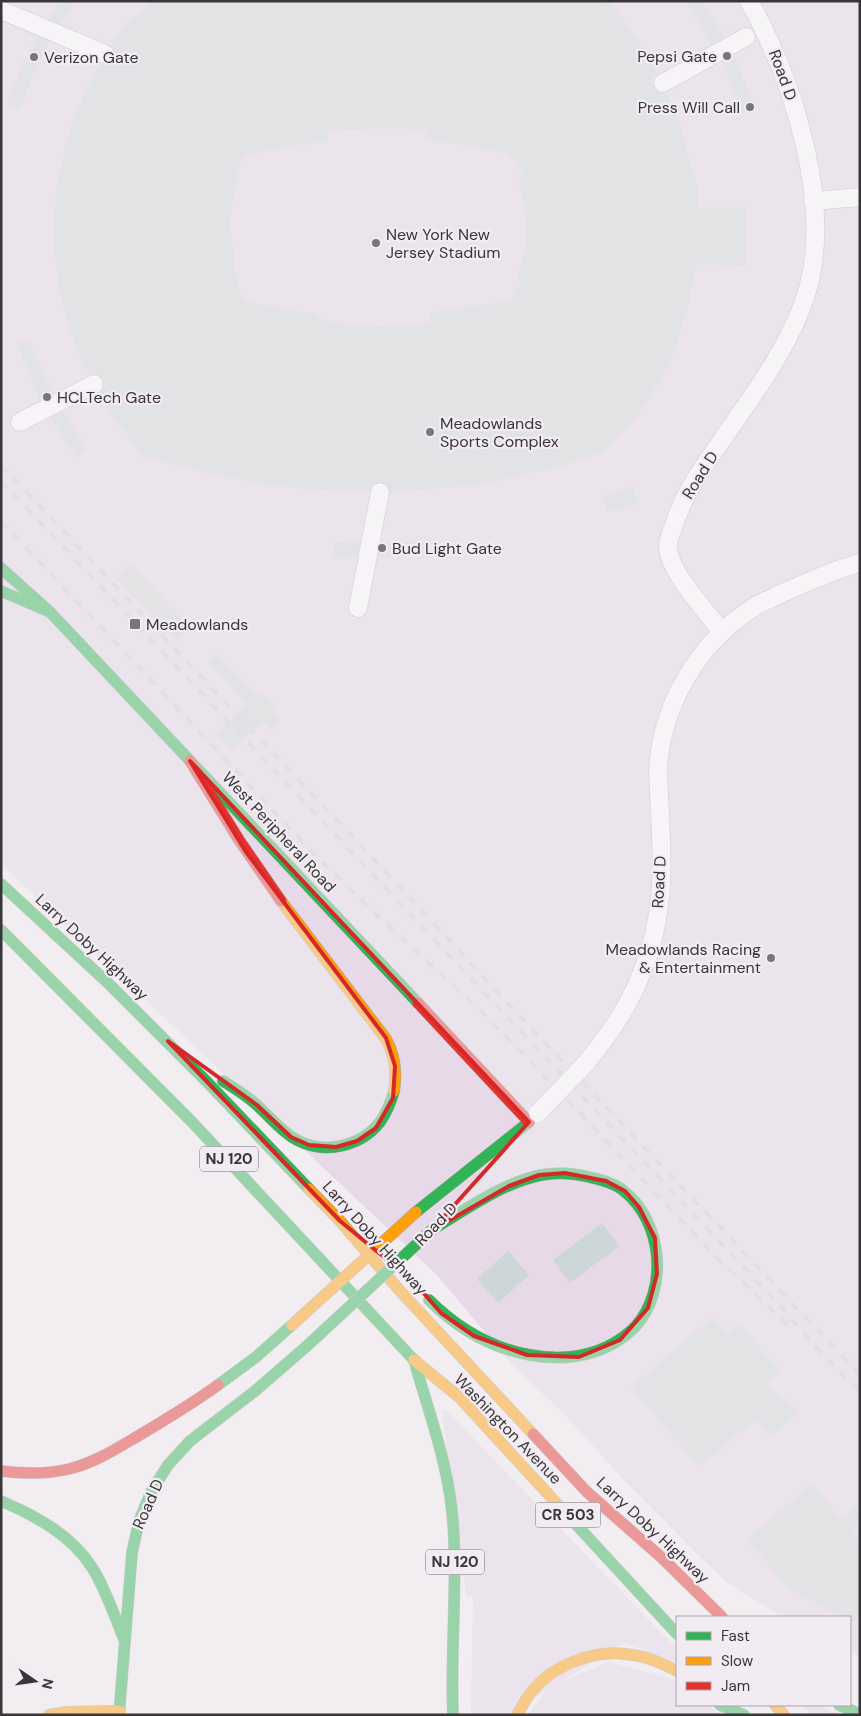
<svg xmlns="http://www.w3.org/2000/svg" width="861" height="1716" font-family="'DM Sans',sans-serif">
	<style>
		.green { fill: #e7d9e7 }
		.building { fill: #ced7d7; fill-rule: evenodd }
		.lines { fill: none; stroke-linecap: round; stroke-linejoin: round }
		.street-casing { stroke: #a7a5a7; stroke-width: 19 }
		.fast-casing { stroke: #a7a5a7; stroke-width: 12 }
		.slow-casing { stroke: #a7a5a7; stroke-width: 12 }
		.jam-casing { stroke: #a7a5a7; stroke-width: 12 }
		.street { stroke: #fdfcfd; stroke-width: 18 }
		.fast { stroke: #30b455; stroke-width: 11 }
		.slow { stroke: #ff9f0a; stroke-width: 11 }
		.jam { stroke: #e5322d; stroke-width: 11 }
		.rail { stroke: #d1cfd1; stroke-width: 4; stroke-dasharray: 9 9; stroke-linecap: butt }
		.street-bridge-casing { stroke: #a7a5a7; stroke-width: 19; stroke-linecap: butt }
		.fast-bridge-casing { stroke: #a7a5a7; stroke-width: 12; stroke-linecap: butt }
		.slow-bridge-casing { stroke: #a7a5a7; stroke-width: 12; stroke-linecap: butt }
		.street-bridge { stroke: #fdfcfd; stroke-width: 18 }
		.fast-bridge { stroke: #30b455; stroke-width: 11 }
		.slow-bridge { stroke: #ff9f0a; stroke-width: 11 }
		.marked { fill: none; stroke: #d62828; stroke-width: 4; stroke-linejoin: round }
		.poi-dot { fill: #797679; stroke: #f2ecf2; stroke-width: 2 }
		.labels { text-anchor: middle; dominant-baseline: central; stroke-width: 4.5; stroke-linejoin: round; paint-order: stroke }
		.shield { fill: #f2ecf2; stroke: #706d70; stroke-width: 1 }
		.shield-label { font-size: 15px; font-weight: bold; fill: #383638 }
		.poi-label { font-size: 16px; fill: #383638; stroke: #f2ecf2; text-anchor: start }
		.street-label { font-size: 16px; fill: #383638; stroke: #f2ecf2 }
	</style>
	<rect width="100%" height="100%" fill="#f1edf1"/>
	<!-- green -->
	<g class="green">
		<path d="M 1,1 L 860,1 L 860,1657 L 850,1652 L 850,1617 L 782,1617 L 729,1584 L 702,1559 L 622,1478 L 566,1416 L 512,1364 L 436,1274 L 1,864 Z"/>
		<path d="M 445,1409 L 675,1647 L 677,1649 L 677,1662 L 624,1643 L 506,1715 L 470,1715 L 471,1713 L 473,1596 L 466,1595 L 442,1412 Z"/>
		<path d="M 608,1662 L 677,1680 L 677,1705 L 708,1705 L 720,1715 L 528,1715 L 549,1687 Z"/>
		<path d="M 802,1705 L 818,1705 L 840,1715 L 812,1715 Z"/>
	</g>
	<!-- building -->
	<g class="building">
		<path d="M 60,1 L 76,1 L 60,24 L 48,18 Z"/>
		<path d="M 153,1 L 600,1 L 612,5 L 639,41 L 658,74 L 654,77 L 652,82 L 654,89 L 658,92 L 667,93 L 679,121 L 698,191 L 698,208 L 747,207 L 747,233 L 745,266 L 697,264 L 688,305 L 674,354 L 659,382 L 634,420 L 603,452 L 556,468 L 475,485 L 408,491 L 390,492 L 387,484 L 377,482 L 372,485 L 369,492 L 304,489 L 271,485 L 211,474 L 143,456 L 120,426 L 98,394 L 103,390 L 105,385 L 103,379 L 95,373 L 89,375 L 81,359 L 68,324 L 59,289 L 55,256 L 54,222 L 57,185 L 66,143 L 82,99 L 99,63 L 107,64 L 115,59 L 115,52 L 111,46 L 126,25 ZM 395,128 L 427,131 L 426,139 L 493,150 L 508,153 L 514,160 L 524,177 L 518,179 L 524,202 L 526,223 L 525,249 L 518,279 L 521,280 L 512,301 L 430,313 L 432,324 L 382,326 L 325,323 L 326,320 L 318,319 L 319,314 L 260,305 L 243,299 L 236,277 L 230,227 L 232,204 L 238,179 L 234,178 L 243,155 L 328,140 L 327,131 Z"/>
		<path d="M 685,1 L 702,1 L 724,37 L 712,43 Z"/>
		<path d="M 37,37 L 49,42 L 35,70 L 20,108 L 7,105 L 23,63 Z"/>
		<path d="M 734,56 L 756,109 L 744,113 L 722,62 Z"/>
		<path d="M 28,340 L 53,393 L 40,400 L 17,344 Z"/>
		<path d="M 63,412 L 87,450 L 77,457 L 50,418 Z"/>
		<path d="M 633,487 L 637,504 L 607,512 L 602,496 Z"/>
		<path d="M 430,541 L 430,555 L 378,557 L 381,543 Z"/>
		<path d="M 334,542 L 360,543 L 357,557 L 333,556 Z"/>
		<path d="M 130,564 L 190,627 L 176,640 L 116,578 Z"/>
		<path d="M 217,654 L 256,695 L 259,693 L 262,696 L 263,695 L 274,705 L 272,707 L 276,710 L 273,713 L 280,720 L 271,730 L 263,721 L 232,751 L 215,734 L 247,704 L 208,662 Z"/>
		<path d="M 602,1223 L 619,1246 L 570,1283 L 553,1260 Z"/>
		<path d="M 508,1251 L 529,1275 L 498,1303 L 477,1279 Z"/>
		<path d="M 712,1318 L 726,1334 L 739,1323 L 780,1372 L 767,1383 L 783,1402 L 786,1399 L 798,1412 L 771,1436 L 755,1419 L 699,1467 L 631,1387 Z"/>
		<path d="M 812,1484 L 842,1520 L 860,1504 L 860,1521 L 850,1530 L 860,1541 L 860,1619 L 854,1623 L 850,1621 L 850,1617 L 843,1617 L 788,1588 L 748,1541 L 753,1536 L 752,1535 Z"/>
	</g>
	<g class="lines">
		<defs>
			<g id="street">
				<path d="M 1,10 L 105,54"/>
				<path d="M 663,83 L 746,37"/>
				<path d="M 813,201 L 860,197"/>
				<path d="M 20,422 L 94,384"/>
				<path d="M 358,608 L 380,492"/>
				<path d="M 722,632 C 707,612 669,572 668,547 C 668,540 671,532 674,525 C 684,493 703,467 722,440 C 752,396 786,352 804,301 C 836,210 794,82 749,1"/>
				<path d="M 603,1041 C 635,1000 655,949 660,898 C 664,855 659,811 658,769 C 662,705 697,645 751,609 C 759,603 769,600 778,595 C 805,583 831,571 860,563"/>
			</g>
			<g id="fast">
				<path d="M 1,568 L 50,612 L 418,1003"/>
				<path d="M 1,591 L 50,612"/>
				<path d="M 1,884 L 108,983 L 207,1082 L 309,1189"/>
				<path d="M 1,930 L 191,1121 L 414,1360"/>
				<path d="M 223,1081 C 236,1089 249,1097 260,1108 C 272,1119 283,1133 297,1140 C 325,1155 361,1146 380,1122 C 387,1112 391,1102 394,1091"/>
				<path d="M 416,1212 L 529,1122"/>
				<path d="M 429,1300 C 457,1328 491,1348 530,1355 C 568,1362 607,1355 635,1327 C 669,1290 663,1222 624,1191 C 615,1183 601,1180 589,1177 C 574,1173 557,1172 541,1175 C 502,1183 467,1209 433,1229"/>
				<path d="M 414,1360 C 429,1413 449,1466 453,1522 C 458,1586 450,1651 453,1715"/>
				<path d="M 218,1385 L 256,1357 L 292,1325"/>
				<path d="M 1,1501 C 36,1516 72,1535 93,1569 C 106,1590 114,1615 124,1639"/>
				<path d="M 572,1520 L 677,1634"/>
				<path d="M 720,1705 L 744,1715"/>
				<path d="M 839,1705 L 860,1714"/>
				<path d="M 119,1715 L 132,1553 L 139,1521 L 151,1492 L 168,1465 L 190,1441 L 255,1391 L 308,1345"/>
			</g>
			<g id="slow">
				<path d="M 281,901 L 386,1039 C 395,1055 397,1072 394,1091"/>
				<path d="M 309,1189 L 340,1221 L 401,1292 L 533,1434"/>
				<path d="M 414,1360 L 459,1397 L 572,1520"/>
				<path d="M 775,1705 L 784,1715"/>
				<path d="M 49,1715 L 67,1712 L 120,1711"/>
				<path d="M 517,1715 C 521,1708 525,1701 529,1695 C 552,1664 596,1648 633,1655 C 649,1657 663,1664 677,1671"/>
			</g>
			<g id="jam">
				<path d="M 190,761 L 239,840 L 281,901"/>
				<path d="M 418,1003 L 529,1122"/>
				<path d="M 533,1434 L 587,1492"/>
				<path d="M 1,1471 C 24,1474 47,1474 69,1469 C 94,1463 116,1449 138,1436 C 165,1420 192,1404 218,1385"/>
				<path d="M 587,1492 L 661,1557 L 722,1617"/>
			</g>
		</defs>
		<!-- street casing -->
		<use href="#street" class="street-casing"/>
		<!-- fast casing -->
		<use href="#fast" class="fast-casing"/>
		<!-- slow casing -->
		<use href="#slow" class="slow-casing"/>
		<!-- jam casing -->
		<use href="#jam" class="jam-casing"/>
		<!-- street -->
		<use href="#street" class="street"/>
		<!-- fast -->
		<use href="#fast" class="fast"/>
		<!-- slow -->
		<use href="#slow" class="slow"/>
		<!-- jam -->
		<use href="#jam" class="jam"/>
		<!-- rail -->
		<g class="rail">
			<path d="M 1,465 L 384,870 L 501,996 L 860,1375"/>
			<path d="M 1,481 L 612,1128 L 783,1309 L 819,1351 L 860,1392"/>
			<path d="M 1,521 L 318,858 L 379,917 L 480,1010 L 580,1113 L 713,1254 L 793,1330"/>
		</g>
		<defs>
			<path id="street-bridge" d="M 538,1113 L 587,1062 L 603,1041"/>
			<path id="fast-bridge" d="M 308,1345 L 433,1229"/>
			<path id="slow-bridge" d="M 292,1325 L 416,1212"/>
		</defs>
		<!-- street-bridge casing -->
		<use href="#street-bridge" class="street-bridge-casing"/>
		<!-- fast-bridge casing -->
		<use href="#fast-bridge" class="fast-bridge-casing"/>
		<!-- slow-bridge casing -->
		<use href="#slow-bridge" class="slow-bridge-casing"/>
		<!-- street-bridge -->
		<use href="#street-bridge" class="street-bridge"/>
		<!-- fast-bridge -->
		<use href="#fast-bridge" class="fast-bridge"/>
		<!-- slow-bridge -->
		<use href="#slow-bridge" class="slow-bridge"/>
	</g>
	<!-- marked area -->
	<path d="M0 0H861V1716H0ZM 190,761 L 529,1122 L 440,1221 L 443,1224 L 509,1186 L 539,1175 L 565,1173 L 606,1181 L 625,1191 L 639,1207 L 655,1238 L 657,1274 L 648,1308 L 620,1340 L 579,1357 L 527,1355 L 474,1336 L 441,1313 L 413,1281 L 340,1221 L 168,1041 L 257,1105 L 291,1137 L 309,1145 L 336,1147 L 357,1141 L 376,1128 L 393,1098 L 395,1066 L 386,1038 L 246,852 Z" fill="#f1edf1" fill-opacity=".55" fill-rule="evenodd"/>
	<path class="marked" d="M 190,761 L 529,1122 L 440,1221 L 443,1224 L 509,1186 L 539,1175 L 565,1173 L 606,1181 L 625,1191 L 639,1207 L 655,1238 L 657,1274 L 648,1308 L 620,1340 L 579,1357 L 527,1355 L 474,1336 L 441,1313 L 413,1281 L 340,1221 L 168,1041 L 257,1105 L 291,1137 L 309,1145 L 336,1147 L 357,1141 L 376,1128 L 393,1098 L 395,1066 L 386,1038 L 246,852 Z"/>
	<!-- markers -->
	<g class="poi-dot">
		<circle cx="727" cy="56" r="5"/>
		<circle cx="34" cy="57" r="5"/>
		<circle cx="750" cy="107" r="5"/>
		<circle cx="376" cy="243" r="5"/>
		<circle cx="47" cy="397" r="5"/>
		<circle cx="430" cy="432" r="5"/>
		<circle cx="382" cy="548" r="5"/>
		<rect x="129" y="618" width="12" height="12" rx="2.5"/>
		<circle cx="771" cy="958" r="5"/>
	</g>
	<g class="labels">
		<!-- shield labels -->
		<g class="shield">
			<rect x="200" y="1146.5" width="58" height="25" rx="4"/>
			<rect x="535.5" y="1502.5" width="65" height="25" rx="4"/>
			<rect x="426" y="1549.5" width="58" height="25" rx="4"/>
		</g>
		<g class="shield-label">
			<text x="229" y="1159">NJ 120</text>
			<text x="568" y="1515">CR 503</text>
			<text x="455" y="1562">NJ 120</text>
		</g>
		<!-- poi labels -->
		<g class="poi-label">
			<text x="717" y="56" text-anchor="end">Pepsi Gate</text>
			<text x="44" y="57">Verizon Gate</text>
			<text x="740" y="107" text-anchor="end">Press Will Call</text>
			<text x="386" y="234">New York New<tspan x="386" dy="18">Jersey Stadium</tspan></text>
			<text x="57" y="397">HCLTech Gate</text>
			<text x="440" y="423">Meadowlands<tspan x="440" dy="18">Sports Complex</tspan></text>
			<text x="392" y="548">Bud Light Gate</text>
			<text x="146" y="624">Meadowlands</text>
			<text x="761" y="949" text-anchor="end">Meadowlands Racing<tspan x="761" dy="18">&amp; Entertainment</tspan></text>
		</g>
		<!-- street labels -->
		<g class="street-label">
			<text transform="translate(783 75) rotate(70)">Road D</text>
			<text transform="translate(700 475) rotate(-58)">Road D</text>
			<text transform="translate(279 832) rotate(47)">West Peripheral Road</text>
			<text transform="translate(659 882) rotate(-87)">Road D</text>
			<text transform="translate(92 947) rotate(43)">Larry Doby Highway</text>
			<text transform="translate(436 1224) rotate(-46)">Road D</text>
			<text transform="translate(375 1238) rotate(48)">Larry Doby Highway</text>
			<text transform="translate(508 1429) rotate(46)">Washington Avenue</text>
			<text transform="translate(148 1504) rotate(-66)">Road D</text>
			<text transform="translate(653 1530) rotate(43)">Larry Doby Highway</text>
		</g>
	</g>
	<!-- border -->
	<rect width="861" height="1716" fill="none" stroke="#383638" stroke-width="5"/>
	<!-- legend -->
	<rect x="676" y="1616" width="175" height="90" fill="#f2ecf2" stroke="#a8a3a8"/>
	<rect x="686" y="1632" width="25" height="8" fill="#30b455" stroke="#a8a3a8"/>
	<text x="721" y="1641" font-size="15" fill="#383638">Fast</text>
	<rect x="686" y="1657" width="25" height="8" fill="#ff9f0a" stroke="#a8a3a8"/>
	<text x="721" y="1666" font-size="15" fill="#383638">Slow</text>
	<rect x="686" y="1682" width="25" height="8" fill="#e5322d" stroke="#a8a3a8"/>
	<text x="721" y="1691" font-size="15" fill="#383638">Jam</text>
	<!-- north arrow -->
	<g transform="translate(35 1681) rotate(103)" stroke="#f2ecf2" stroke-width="4" paint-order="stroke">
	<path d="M0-4L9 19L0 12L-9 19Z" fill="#383638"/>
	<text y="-8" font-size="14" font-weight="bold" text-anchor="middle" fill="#383638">N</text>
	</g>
</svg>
